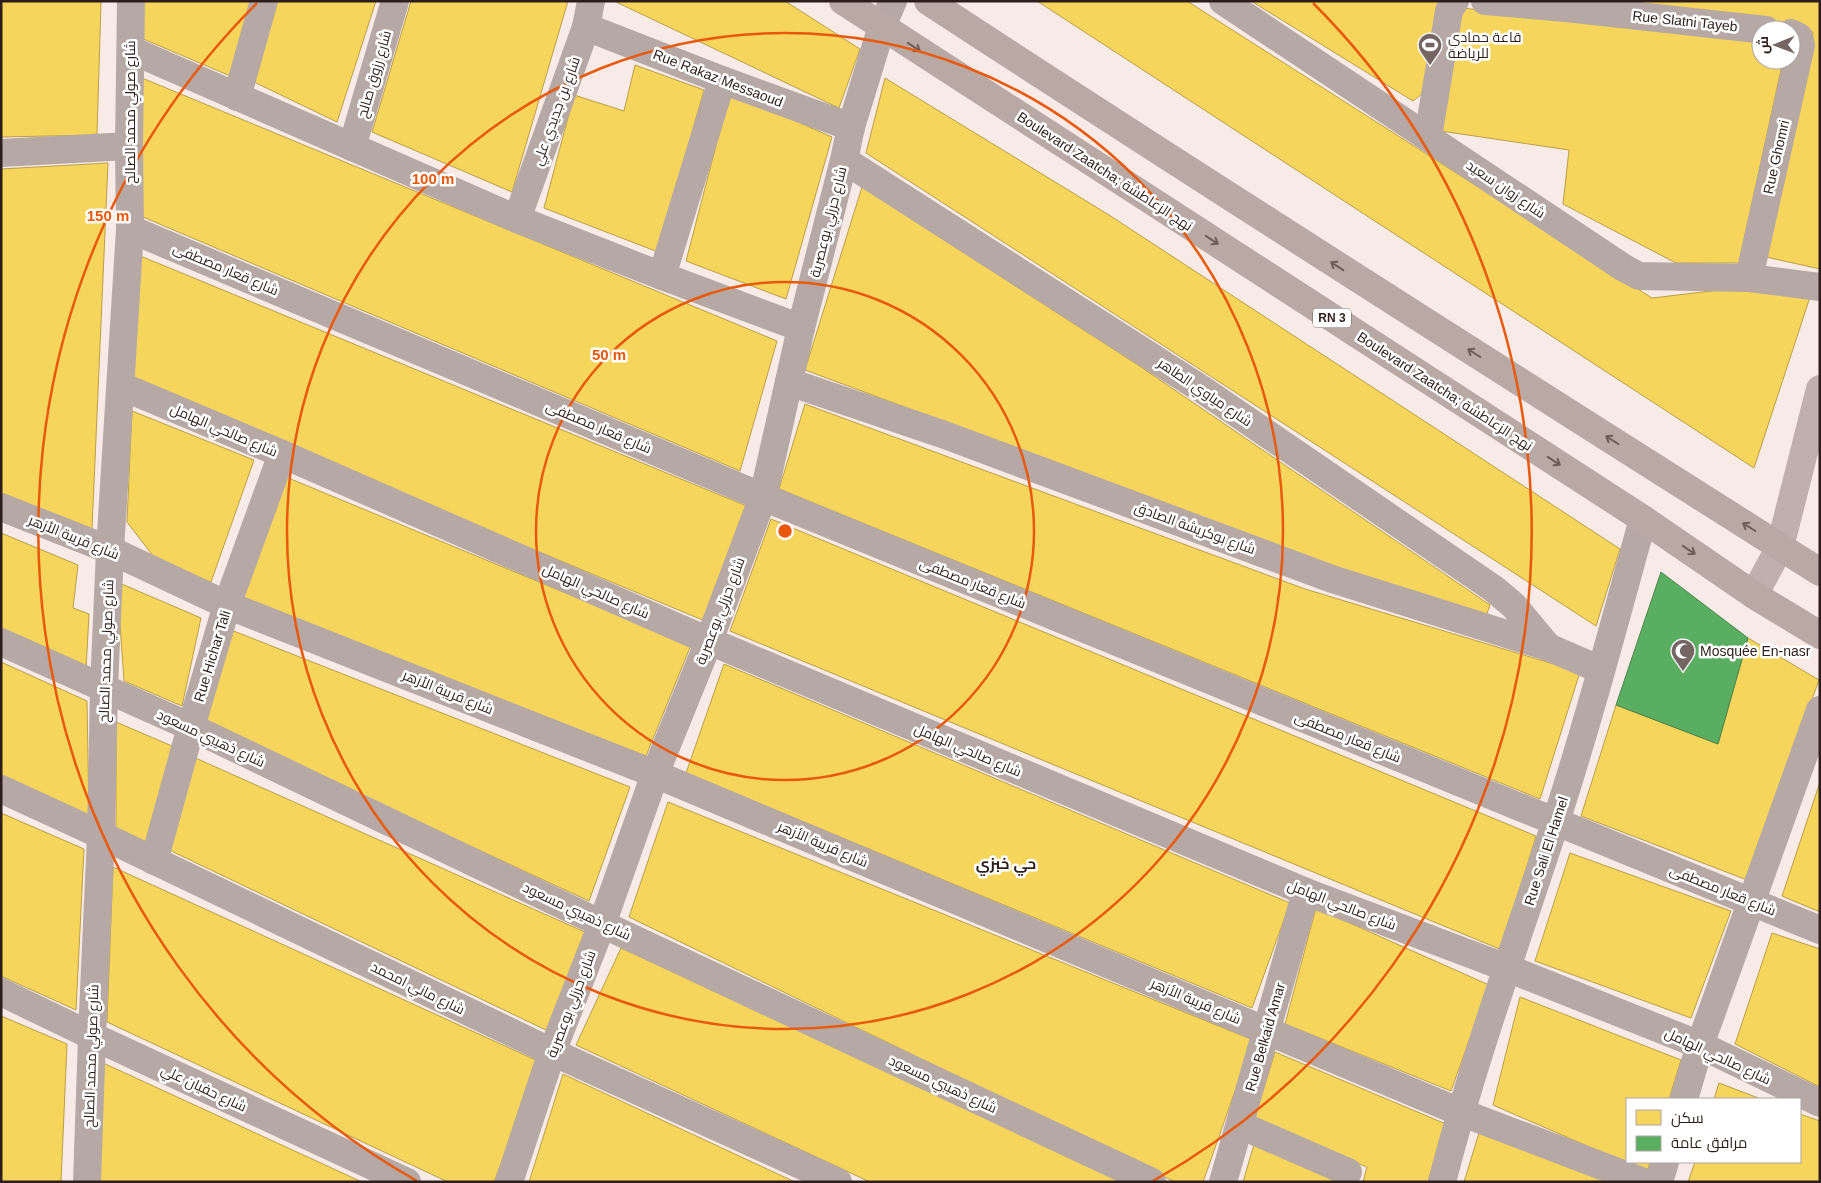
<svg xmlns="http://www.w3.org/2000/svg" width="1821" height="1183" font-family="Helvetica,Cairo,sans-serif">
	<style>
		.homes { fill: #f6d55c; stroke: #ba9e48 }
		.public { fill: #5aae61; stroke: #4c834c }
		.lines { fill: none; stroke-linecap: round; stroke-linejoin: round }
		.street { stroke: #b6a8a5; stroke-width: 28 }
		.secondary { stroke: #bfb0ad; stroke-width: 28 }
		.primary { stroke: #b9a9a5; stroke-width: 28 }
		.oneway { stroke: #6c5d59 }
		.ring { fill: none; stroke: #e8590c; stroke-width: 2.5 }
		.labels { text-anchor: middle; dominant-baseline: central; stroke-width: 5; stroke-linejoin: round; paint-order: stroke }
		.shield { fill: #fff; stroke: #6c625f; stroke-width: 1 }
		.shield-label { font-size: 12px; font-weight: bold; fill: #2d1e1b }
		.street-label { font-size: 14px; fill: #2d1e1b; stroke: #fff }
		.poi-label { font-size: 14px; fill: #2d1e1b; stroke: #fff; text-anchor: start }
		.neighbourhood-label { font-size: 15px; font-weight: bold; fill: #2d1e1b; stroke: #fff }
		.centre { fill: #e8590c; stroke: #fff; stroke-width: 2.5 }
		.ring-label { font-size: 15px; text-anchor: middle; font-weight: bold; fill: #e8590c; stroke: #fff; stroke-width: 5; stroke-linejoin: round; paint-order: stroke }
	</style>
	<rect width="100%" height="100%" fill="#f8eae6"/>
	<!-- homes -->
	<g class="homes">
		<path d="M 1,1 L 101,1 L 97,135 L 1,137 Z"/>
		<path d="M 141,1 L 255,1 L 235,78 L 141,38 Z"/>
		<path d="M 277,1 L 376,1 L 337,122 L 254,82 Z"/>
		<path d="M 411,1 L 568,1 L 512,192 L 372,132 Z"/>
		<path d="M 614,1 L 785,1 L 860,49 L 839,108 Z"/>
		<path d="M 1037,1 L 1187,1 L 1652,298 L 1745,287 L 1811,294 L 1754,468 Z"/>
		<path d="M 1251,1 L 1441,1 L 1426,91 L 1413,101 Z"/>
		<path d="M 1592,1 L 1820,1 L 1820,269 L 1766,257 L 1813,32 Z"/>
		<path d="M 1462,8 L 1761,41 L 1761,60 L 1783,60 L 1739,263 L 1676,263 L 1563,204 L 1569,150 L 1441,131 Z"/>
		<path d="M 635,65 L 704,90 L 658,252 L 544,208 L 574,95 L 624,111 Z"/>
		<path d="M 142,78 L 777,341 L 740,471 L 136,214 Z"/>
		<path d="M 885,78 L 1109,215 L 1620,549 L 1596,626 L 866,153 Z"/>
		<path d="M 730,92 L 832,137 L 786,299 L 686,261 Z"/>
		<path d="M 108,163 L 92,529 L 1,495 L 1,169 Z"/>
		<path d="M 862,187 L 1138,365 L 1490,605 L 1484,622 L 805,370 Z"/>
		<path d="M 138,255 L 749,507 L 705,621 L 129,381 Z"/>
		<path d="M 805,404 L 1305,589 L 1580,672 L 1540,799 L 779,489 Z"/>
		<path d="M 132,411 L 254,460 L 211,582 L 157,561 L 127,522 Z"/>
		<path d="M 286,477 L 691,645 L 646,756 L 240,598 Z"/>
		<path d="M 771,519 L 1536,836 L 1502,950 L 730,631 Z"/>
		<path d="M 1,533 L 78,565 L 73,608 L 89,614 L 86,669 L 1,634 Z"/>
		<path d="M 117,582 L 201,618 L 182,706 L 124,681 Z"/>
		<path d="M 231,630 L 630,787 L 589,901 L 200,721 Z"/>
		<path d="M 1748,638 L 1819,680 L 1747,880 L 1581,816 L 1616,705 L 1718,744 Z"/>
		<path d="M 1,662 L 87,701 L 89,818 L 1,779 Z"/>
		<path d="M 724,664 L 1290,903 L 1252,1008 L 686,773 Z"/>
		<path d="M 116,722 L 172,746 L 150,845 L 116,831 Z"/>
		<path d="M 191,756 L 587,933 L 548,1031 L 167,849 Z"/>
		<path d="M 1820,782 L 1820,912 L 1782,896 Z"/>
		<path d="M 668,802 L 1253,1040 L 1203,1182 L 1175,1182 L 629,917 Z"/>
		<path d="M 1,813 L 84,849 L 76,1010 L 1,976 Z"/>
		<path d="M 1570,853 L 1731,911 L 1691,1018 L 1535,961 Z"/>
		<path d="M 113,867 L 540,1062 L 494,1182 L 448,1182 L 107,1022 Z"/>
		<path d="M 1316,908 L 1489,985 L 1451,1091 L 1285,1024 Z"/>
		<path d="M 1772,933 L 1820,949 L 1820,1087 L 1735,1044 Z"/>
		<path d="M 621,948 L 1127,1182 L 870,1182 L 576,1045 Z"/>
		<path d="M 1520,997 L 1681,1060 L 1669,1099 L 1627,1099 L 1627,1162 L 1650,1162 L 1647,1172 L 1493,1105 Z"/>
		<path d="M 1,1016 L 67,1044 L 61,1182 L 1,1182 Z"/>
		<path d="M 1275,1052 L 1446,1124 L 1428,1182 L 1363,1182 L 1367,1167 L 1254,1120 Z"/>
		<path d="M 101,1062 L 362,1182 L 100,1182 Z"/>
		<path d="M 563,1074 L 795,1182 L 529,1182 Z"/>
		<path d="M 1719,1083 L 1761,1099 L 1714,1099 Z"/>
		<path d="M 1800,1114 L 1820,1121 L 1820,1182 L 1688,1182 L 1695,1162 L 1800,1162 Z"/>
		<path d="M 1479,1133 L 1612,1182 L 1464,1182 Z"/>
		<path d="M 1255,1141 L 1350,1182 L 1243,1182 Z"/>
	</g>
	<!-- public -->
	<path class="public" d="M 1661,572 L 1748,638 L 1718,744 L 1616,705 Z"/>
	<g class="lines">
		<!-- street -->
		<g class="street">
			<path d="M 1223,1 L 1624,268 L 1639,276 L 1749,278 L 1820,287"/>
			<path d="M 1485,1 L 1566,8 L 1766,30"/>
			<path d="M 586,27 L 722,80 L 851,127"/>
			<path d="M 131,50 L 517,219 L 662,276 L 801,328"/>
			<path d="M 237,97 L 264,1"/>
			<path d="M 1428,137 L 1449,11 L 1455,1"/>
			<path d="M 352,147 L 395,1"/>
			<path d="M 1,153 L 129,146"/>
			<path d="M 844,160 L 1203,390 L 1494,589 L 1514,606 L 1548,647"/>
			<path d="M 517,219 L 586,27 L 591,1"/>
			<path d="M 130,229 L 763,497 L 1820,930"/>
			<path d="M 662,276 L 722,80"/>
			<path d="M 1749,278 L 1801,45 L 1799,37 L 1791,33"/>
			<path d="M 789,382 L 942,434 L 1332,579 L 1548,647 L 1601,670"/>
			<path d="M 121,386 L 282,454 L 709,641 L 1306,892 L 1507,968 L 1700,1045 L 1820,1103"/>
			<path d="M 1,507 L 110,550 L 227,605 L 655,774 L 1460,1112 L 1644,1182"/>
			<path d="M 1,642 L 191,727 L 602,924 L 1152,1182"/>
			<path d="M 1,789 L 101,835 L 552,1052 L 838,1182"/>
			<path d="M 154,861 L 191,727 L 227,605 L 282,454"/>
			<path d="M 1,992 L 92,1036 L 407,1182"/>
			<path d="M 1684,1099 L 1700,1045 L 1820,710"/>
			<path d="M 1240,1125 L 1348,1172"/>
			<path d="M 87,1182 L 92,1036 L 101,835 L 104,688 L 110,550 L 130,229 L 129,146 L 131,1"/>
			<path d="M 509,1182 L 552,1052 L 602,924 L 655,774 L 709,641 L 763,497 L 801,328 L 844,160 L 851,127 L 882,26 L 893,1"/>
			<path d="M 1223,1182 L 1306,892"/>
			<path d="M 1442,1182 C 1473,1061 1516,943 1555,824 C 1588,723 1615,621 1643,519"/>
			<path d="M 1659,1182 L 1665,1162"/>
		</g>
		<!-- secondary -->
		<path class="secondary" d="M 1754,595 L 1780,547 L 1820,389"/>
		<!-- primary -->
		<g class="primary">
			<path d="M 843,1 L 1643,519 L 1754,595 L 1820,635"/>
			<path d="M 928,1 C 1223,194 1521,383 1820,572"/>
		</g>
	</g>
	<!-- one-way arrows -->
	<defs><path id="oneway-shaft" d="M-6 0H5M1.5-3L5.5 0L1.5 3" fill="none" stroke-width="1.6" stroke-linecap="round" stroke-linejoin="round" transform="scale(1.25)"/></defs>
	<g class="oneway">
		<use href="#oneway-shaft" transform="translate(914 47) rotate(33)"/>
		<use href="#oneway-shaft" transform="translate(1212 240) rotate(33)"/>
		<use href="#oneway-shaft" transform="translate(1337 266) rotate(-147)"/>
		<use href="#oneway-shaft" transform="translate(1474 353) rotate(-148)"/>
		<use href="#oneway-shaft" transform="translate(1612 440) rotate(-148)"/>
		<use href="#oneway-shaft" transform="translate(1554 461) rotate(33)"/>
		<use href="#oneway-shaft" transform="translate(1749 527) rotate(-148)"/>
		<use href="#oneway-shaft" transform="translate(1689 550) rotate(34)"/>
	</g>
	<!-- distance rings -->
	<g class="ring">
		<circle cx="785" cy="531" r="249"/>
		<circle cx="785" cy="531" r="498"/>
		<path d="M417 1181A747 747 0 0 1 257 3M1313 3A747 747 0 0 1 1153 1181"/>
	</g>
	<!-- icons -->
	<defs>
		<symbol id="stadium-pin" viewBox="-11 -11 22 30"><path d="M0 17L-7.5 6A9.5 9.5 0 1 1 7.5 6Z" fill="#746562" stroke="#fff"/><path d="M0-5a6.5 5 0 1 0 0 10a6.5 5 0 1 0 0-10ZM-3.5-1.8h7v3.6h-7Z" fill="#fff"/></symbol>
		<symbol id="mosque-pin" viewBox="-11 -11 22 30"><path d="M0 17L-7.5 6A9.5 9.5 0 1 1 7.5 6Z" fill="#746562" stroke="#fff"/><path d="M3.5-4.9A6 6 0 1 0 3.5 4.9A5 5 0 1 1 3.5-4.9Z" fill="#fff"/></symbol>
	</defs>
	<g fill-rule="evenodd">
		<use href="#stadium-pin" x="1416" y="31" width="28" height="38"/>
		<use href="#mosque-pin" x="1669" y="637" width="28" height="38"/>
	</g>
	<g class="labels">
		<!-- shield labels -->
		<rect class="shield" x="1313" y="308.5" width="38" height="19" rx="4"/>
		<g class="shield-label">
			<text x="1332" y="318">RN 3</text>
		</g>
		<!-- street labels -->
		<g class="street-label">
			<text transform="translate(1685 21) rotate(6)">Rue Slatni Tayeb</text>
			<text transform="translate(374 74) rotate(-74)">شارع رزوق صالح</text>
			<text transform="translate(718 78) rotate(21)">Rue Rakaz Messaoud</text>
			<text transform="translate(556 111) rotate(-70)">شارع بن جديدي علي</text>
			<text transform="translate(130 112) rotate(-90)">شارع صولي محمد الصالح</text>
			<text transform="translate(1776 157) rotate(-77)">Rue Ghomri</text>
			<text transform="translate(1105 171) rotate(33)">Boulevard Zaatcha; نهج الزعاطشة</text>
			<text transform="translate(1506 189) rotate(34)">شارع زوان سعيد</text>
			<text transform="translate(828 222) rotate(-76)">شارع حرزلي بوعصرية</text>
			<text transform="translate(226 269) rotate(23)">شارع قعار مصطفى</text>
			<text transform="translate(1445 391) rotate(33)">Boulevard Zaatcha; نهج الزعاطشة</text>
			<text transform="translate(1205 392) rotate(34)">شارع مياوي الطاهر</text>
			<text transform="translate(599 427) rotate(23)">شارع قعار مصطفى</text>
			<text transform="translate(224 430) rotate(23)">شارع صالحي الهامل</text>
			<text transform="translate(1195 528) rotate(20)">شارع بوكريشة الصادق</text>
			<text transform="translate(74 537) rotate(22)">شارع قريبة الأزهر</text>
			<text transform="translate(973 583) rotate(22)">شارع قعار مصطفى</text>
			<text transform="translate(596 591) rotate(24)">شارع صالحي الهامل</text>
			<text transform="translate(720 611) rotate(-69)">شارع حرزلي بوعصرية</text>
			<text transform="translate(106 651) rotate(-88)">شارع صولي محمد الصالح</text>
			<text transform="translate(212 656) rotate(-73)">Rue Hichar Tali</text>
			<text transform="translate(448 692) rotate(22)">شارع قريبة الأزهر</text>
			<text transform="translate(1348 737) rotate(22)">شارع قعار مصطفى</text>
			<text transform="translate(211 738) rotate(25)">شارع ذهيبي مسعود</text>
			<text transform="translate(968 750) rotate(23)">شارع صالحي الهامل</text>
			<text transform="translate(823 844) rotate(23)">شارع قريبة الأزهر</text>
			<text transform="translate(1546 851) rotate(-72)">Rue Sali El Hamel</text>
			<text transform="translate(1723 890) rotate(22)">شارع قعار مصطفى</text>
			<text transform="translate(1342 905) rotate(21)">شارع صالحي الهامل</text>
			<text transform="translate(577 911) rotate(25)">شارع ذهيبي مسعود</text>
			<text transform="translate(418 988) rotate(26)">شارع ماني امحمد</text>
			<text transform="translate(1196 1001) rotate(23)">شارع قريبة الأزهر</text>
			<text transform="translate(571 1004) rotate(-69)">شارع حرزلي بوعصرية</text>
			<text transform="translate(1265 1037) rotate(-74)">Rue Belkaid Amar</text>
			<text transform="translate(91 1056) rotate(-88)">شارع صولي محمد الصالح</text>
			<text transform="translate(1718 1056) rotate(25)">شارع صالحي الهامل</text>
			<text transform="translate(943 1084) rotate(25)">شارع ذهيبي مسعود</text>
			<text transform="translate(204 1088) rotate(25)">شارع حفيان علي</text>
		</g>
		<!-- poi labels -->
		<g class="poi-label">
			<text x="1448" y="37">قاعة حمادي<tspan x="1448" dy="16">للرياضة</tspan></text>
			<text x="1700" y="651">Mosquée En-nasr</text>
		</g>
		<!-- neighbourhood labels -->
		<g class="neighbourhood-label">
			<text x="1006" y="863">حي خبزي</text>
		</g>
	</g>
	<circle cx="785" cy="531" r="8" class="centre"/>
	<g class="ring-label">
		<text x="433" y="184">100 m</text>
		<text x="108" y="221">150 m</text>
		<text x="609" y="360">50 m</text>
	</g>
	<!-- border -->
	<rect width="1821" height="1183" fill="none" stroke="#2d1e1b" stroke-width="5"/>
	<!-- legend -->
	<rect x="1626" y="1098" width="175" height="65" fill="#ffffff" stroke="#aba5a4"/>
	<rect x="1636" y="1110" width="25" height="15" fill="#f6d55c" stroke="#aba5a4"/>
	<text x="1671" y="1123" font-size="15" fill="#2d1e1b">سكن</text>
	<rect x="1636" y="1136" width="25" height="15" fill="#5aae61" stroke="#aba5a4"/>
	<text x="1671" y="1148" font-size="15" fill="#2d1e1b">مرافق عامة</text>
	<!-- north arrow -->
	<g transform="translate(1776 45) rotate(269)"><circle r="24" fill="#ffffff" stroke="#aba5a4"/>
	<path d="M0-4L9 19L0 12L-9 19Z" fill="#746562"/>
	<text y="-8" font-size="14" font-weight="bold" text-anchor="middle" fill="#2d1e1b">ش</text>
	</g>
</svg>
